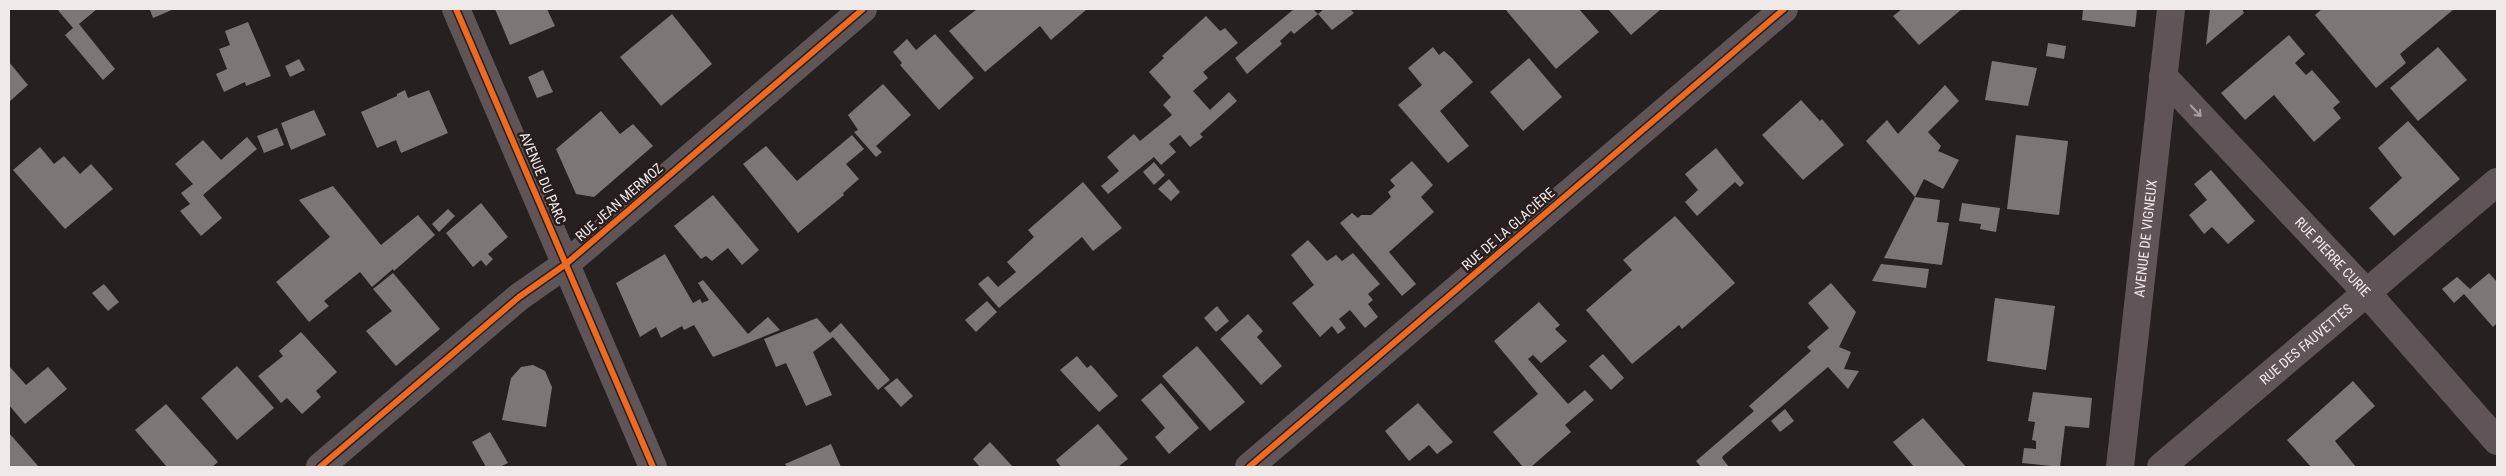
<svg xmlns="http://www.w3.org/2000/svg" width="2506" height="476" font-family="'Roboto Condensed',sans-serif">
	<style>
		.building { fill: #7c7776 }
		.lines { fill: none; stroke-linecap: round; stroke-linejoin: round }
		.street { stroke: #5f5558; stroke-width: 28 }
		.cycleway-casing { stroke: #281e1e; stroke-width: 9 }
		.cycleway { stroke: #ed6a23; stroke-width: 6 }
		.oneway { stroke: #a89fa1 }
		.labels { text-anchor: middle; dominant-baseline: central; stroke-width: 5; stroke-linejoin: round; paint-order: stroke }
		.street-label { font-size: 14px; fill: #f0e9ea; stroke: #281e1e }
	</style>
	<rect width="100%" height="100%" fill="#262020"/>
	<!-- building -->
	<g class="building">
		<path d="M 57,9 L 97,9 L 79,24 L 115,69 L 103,80 L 65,35 L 73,28 Z"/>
		<path d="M 152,9 L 174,9 L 153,18 L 150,10 Z"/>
		<path d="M 495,9 L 547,9 L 555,26 L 510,45 Z"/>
		<path d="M 977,9 L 1087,9 L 1051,40 L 1040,26 L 985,72 L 949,31 Z"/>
		<path d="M 1294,9 L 1313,9 L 1318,14 L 1294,34 L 1291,31 L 1280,41 L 1282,44 L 1247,74 L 1235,58 Z"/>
		<path d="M 1324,9 L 1350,9 L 1354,13 L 1332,30 L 1318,14 Z"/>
		<path d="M 1505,9 L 1579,9 L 1599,32 L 1556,69 Z"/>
		<path d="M 1608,9 L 1661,9 L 1631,35 Z"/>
		<path d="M 1902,9 L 1962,9 L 1919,45 L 1893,16 Z"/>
		<path d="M 2083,9 L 2137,9 L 2135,27 L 2082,20 Z"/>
		<path d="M 2210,9 L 2242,9 L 2244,13 L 2206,45 Z"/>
		<path d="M 2322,9 L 2454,9 L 2400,54 L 2406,63 L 2376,88 L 2315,15 Z"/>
		<path d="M 672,14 L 712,64 L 661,106 L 620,57 Z"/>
		<path d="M 1206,16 L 1220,31 L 1225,28 L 1238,43 L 1203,72 L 1208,78 L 1193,91 L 1210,110 L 1229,92 L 1237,101 L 1200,134 L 1203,137 L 1190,147 L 1180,135 L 1169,144 L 1176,152 L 1161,165 L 1154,157 L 1108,194 L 1101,186 L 1119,171 L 1107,157 L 1134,134 L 1140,141 L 1172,115 L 1163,105 L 1171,97 L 1149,72 L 1164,58 L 1162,56 Z"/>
		<path d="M 248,22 L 271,76 L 246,86 L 245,82 L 224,92 L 216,74 L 227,69 L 219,49 L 230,45 L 225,31 Z"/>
		<path d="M 935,34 L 974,78 L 939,110 L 900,65 L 902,63 L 893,52 L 907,39 L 916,50 Z"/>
		<path d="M 2289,35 L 2305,54 L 2295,63 L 2306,75 L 2312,70 L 2340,102 L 2333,108 L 2341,118 L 2314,142 L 2274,95 L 2245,120 L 2221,93 Z"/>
		<path d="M 2048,43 L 2066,46 L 2064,59 L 2046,56 Z"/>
		<path d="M 1433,47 L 1439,55 L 1444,51 L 1452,58 L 1473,82 L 1440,111 L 1469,146 L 1448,163 L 1398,105 L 1422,85 L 1408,68 Z"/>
		<path d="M 2438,47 L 2467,80 L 2418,121 L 2390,88 Z"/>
		<path d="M 1529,58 L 1562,97 L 1523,131 L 1490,92 Z"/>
		<path d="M 299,59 L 305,70 L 290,77 L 285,66 Z"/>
		<path d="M 1992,61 L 2037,68 L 2028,106 L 1985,100 Z"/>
		<path d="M 9,62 L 28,85 L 9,102 Z"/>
		<path d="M 543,70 L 553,92 L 537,98 L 528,77 Z"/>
		<path d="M 883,84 L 911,115 L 876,146 L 882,152 L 876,157 L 854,132 L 858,130 L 848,115 Z"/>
		<path d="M 1945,85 L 1959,101 L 1928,132 L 1941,146 L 1938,151 L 1959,160 L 1943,189 L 1924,179 L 1915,197 L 1940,200 L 1937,222 L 1949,223 L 1942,265 L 1884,258 L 1915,197 L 1866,141 L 1887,120 L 1898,134 Z"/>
		<path d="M 405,90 L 408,98 L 429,90 L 448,133 L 401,153 L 396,140 L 377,148 L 361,112 L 397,96 L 397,94 Z"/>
		<path d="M 1801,100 L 1820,121 L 1822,119 L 1844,145 L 1803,180 L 1762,135 Z"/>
		<path d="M 314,110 L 326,135 L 291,150 L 281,123 Z"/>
		<path d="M 601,111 L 620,134 L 633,124 L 653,146 L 594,197 L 576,194 L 556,149 Z"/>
		<path d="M 2408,121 L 2460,179 L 2394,236 L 2369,208 L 2402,178 L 2378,148 Z"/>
		<path d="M 277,128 L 284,145 L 264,153 L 257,136 Z"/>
		<path d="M 852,135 L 864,149 L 846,164 L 859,179 L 843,193 L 844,195 L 798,233 L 743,164 L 766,146 L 797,181 Z"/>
		<path d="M 2016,135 L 2068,141 L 2059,215 L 2007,209 Z"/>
		<path d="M 247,137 L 257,149 L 203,195 L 222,218 L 201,236 L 180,211 L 190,204 L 181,193 L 193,184 L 175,164 L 203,140 L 221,160 Z"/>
		<path d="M 40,147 L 54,164 L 64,156 L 80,174 L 91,164 L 113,189 L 65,229 L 13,170 Z"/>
		<path d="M 1716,148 L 1744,183 L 1740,187 L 1735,182 L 1697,216 L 1685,202 L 1698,190 L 1685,174 Z"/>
		<path d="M 1412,161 L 1433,185 L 1421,197 L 1434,212 L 1389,252 L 1416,284 L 1402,296 L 1340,223 L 1352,213 L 1358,218 L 1361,215 L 1371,215 L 1391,197 L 1388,192 L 1395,186 L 1390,180 Z"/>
		<path d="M 1154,162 L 1165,175 L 1154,185 L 1143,172 Z"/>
		<path d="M 2211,170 L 2255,221 L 2228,244 L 2212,227 L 2204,234 L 2189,215 L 2207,200 L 2194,184 Z"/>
		<path d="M 1169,179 L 1180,192 L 1171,201 L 1158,189 Z"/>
		<path d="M 1083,182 L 1122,228 L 1093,251 L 1082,237 L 999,308 L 978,284 L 988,276 L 998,287 L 1016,272 L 1007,262 L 1034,237 L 1028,230 Z"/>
		<path d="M 333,186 L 381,245 L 418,215 L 435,235 L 394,271 L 393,269 L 372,287 L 360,272 L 324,301 L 329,306 L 309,322 L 276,282 L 330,237 L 299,200 Z"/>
		<path d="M 713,195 L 759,250 L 742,265 L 728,248 L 712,261 L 706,256 L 701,259 L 674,226 Z"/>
		<path d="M 481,203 L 508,237 L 488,254 L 493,259 L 486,266 L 481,260 L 473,267 L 446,233 Z"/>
		<path d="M 1962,203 L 2000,208 L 1996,232 L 1980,229 L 1981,224 L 1959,221 Z"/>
		<path d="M 448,209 L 455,216 L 439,232 L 432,224 Z"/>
		<path d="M 1675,216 L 1735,283 L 1682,329 L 1679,325 L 1632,364 L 1586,310 L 1632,270 L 1623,260 Z"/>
		<path d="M 1308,240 L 1327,261 L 1336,255 L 1342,261 L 1353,253 L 1380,284 L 1368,294 L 1373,300 L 1368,304 L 1378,317 L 1365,328 L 1350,310 L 1339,319 L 1346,328 L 1338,334 L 1332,326 L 1320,337 L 1292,303 L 1314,285 L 1291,255 Z"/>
		<path d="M 665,254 L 693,303 L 700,299 L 702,303 L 709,300 L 698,283 L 703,280 L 748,334 L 768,317 L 780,330 L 713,357 L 694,325 L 684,330 L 682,326 L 661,338 L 656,327 L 640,337 L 616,283 Z"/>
		<path d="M 1881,264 L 1929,269 L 1926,288 L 1872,281 Z"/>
		<path d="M 393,273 L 440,329 L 396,366 L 366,331 L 392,311 L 373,289 Z"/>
		<path d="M 2489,273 L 2497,282 L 2497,323 L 2493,327 L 2464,294 L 2454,303 L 2442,289 L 2457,277 L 2470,289 Z"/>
		<path d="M 1831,283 L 1856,312 L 1839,347 L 1851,352 L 1844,369 L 1859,371 L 1848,389 L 1828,367 L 1723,456 L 1722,458 L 1729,467 L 1701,467 L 1696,461 L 1754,411 L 1749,406 L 1811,351 L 1807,347 L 1829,328 L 1808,303 Z"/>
		<path d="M 104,284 L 119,302 L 108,311 L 92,293 Z"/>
		<path d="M 1995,298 L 2055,306 L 2046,370 L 1987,361 Z"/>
		<path d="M 987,301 L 997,312 L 976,332 L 965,320 Z"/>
		<path d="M 1539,302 L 1560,325 L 1555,329 L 1567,341 L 1541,363 L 1533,355 L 1528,359 L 1568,404 L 1585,390 L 1594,400 L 1565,425 L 1571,432 L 1531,467 L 1523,467 L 1493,432 L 1538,394 L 1494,341 Z"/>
		<path d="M 1217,306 L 1229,321 L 1216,332 L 1204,318 Z"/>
		<path d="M 1248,314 L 1263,331 L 1257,337 L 1282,366 L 1261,385 L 1220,339 Z"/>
		<path d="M 817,318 L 830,333 L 841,323 L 890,380 L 878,390 L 833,337 L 813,352 L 832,395 L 806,406 L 786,363 L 776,367 L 764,339 Z"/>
		<path d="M 301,332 L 337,372 L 316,391 L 321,397 L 302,414 L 287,398 L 281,403 L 258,376 L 283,356 L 279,351 Z"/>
		<path d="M 1197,346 L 1245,402 L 1210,431 L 1162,376 Z"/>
		<path d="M 1603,354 L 1624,378 L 1611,390 L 1589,366 Z"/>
		<path d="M 1077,356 L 1087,368 L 1091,365 L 1118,396 L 1099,412 L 1060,370 Z"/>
		<path d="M 533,365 L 545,371 L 552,387 L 546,427 L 502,420 L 511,378 L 521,367 Z"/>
		<path d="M 9,366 L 26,385 L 48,367 L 67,389 L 25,424 L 9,405 Z"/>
		<path d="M 237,366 L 274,408 L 237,440 L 201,398 Z"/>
		<path d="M 897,378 L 913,396 L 901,407 L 884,388 Z"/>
		<path d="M 2353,381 L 2375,406 L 2335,441 L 2356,467 L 2311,467 L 2287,440 Z"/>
		<path d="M 1161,383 L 1199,428 L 1169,454 L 1155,437 L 1165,428 L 1141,400 Z"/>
		<path d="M 2033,392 L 2092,398 L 2089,428 L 2065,426 L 2060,467 L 2022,463 L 2024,448 L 2036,449 L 2036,441 L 2032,440 L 2035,422 L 2028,421 Z"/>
		<path d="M 1418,403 L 1453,442 L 1437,454 L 1429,445 L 1409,461 L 1385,431 Z"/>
		<path d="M 166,404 L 218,462 L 212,467 L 167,467 L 135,430 Z"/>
		<path d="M 1785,409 L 1794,421 L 1780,432 L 1771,421 Z"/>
		<path d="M 1923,418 L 1966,467 L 1914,467 L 1893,442 Z"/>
		<path d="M 1098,424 L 1128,459 L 1118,467 L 1061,467 L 1056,460 Z"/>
		<path d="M 490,432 L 508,463 L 500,467 L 486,467 L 472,442 Z"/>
		<path d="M 9,433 L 39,467 L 9,467 Z"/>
		<path d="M 990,442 L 1013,467 L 980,467 L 973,459 Z"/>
		<path d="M 831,444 L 841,467 L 787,467 L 785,464 Z"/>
	</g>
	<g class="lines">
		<!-- street -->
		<g class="street">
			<path d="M 456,9 L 653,467"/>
			<path id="s1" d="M 2163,76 L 2366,292 L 2497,441"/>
			<path d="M 320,467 L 519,297 L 566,264 L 863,9"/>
			<path d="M 1249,467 L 1784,9"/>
			<path id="s2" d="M 2120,467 L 2171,9"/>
			<path id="s3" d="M 2161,467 L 2497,182"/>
		</g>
		<defs>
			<g id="cycleway">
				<path d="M 456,9 L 653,467"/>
				<path d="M 320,467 L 519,297 L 566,264 L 863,9"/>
				<path d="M 1249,467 L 1784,9"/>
			</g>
		</defs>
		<!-- cycleway casing -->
		<use href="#cycleway" class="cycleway-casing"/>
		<!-- cycleway -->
		<use href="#cycleway" class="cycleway"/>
	</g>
	<!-- one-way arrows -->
	<defs><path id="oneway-shaft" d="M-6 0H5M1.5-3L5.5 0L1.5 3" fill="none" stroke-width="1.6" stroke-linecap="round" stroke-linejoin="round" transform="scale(1.25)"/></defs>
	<use class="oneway" href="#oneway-shaft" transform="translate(2196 111) rotate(47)"/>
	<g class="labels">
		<!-- street labels -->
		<g class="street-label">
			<text transform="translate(543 178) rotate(67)">AVENUE DU PARC</text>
			<text transform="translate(619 202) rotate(-41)">RUE JEAN MERMOZ</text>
			<text transform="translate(1508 229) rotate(-41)">RUE DE LA GLACIÈRE</text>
			<text stroke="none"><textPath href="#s2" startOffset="230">AVENUE DE VIGNEUX</textPath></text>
			<text stroke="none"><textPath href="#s1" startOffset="248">RUE PIERRE CURIE</textPath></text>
			<text stroke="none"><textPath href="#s3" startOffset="190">RUE DES FAUVETTES</textPath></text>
		</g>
	</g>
	<!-- border -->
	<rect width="2506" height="476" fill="none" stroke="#f0e9ea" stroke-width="20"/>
</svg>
